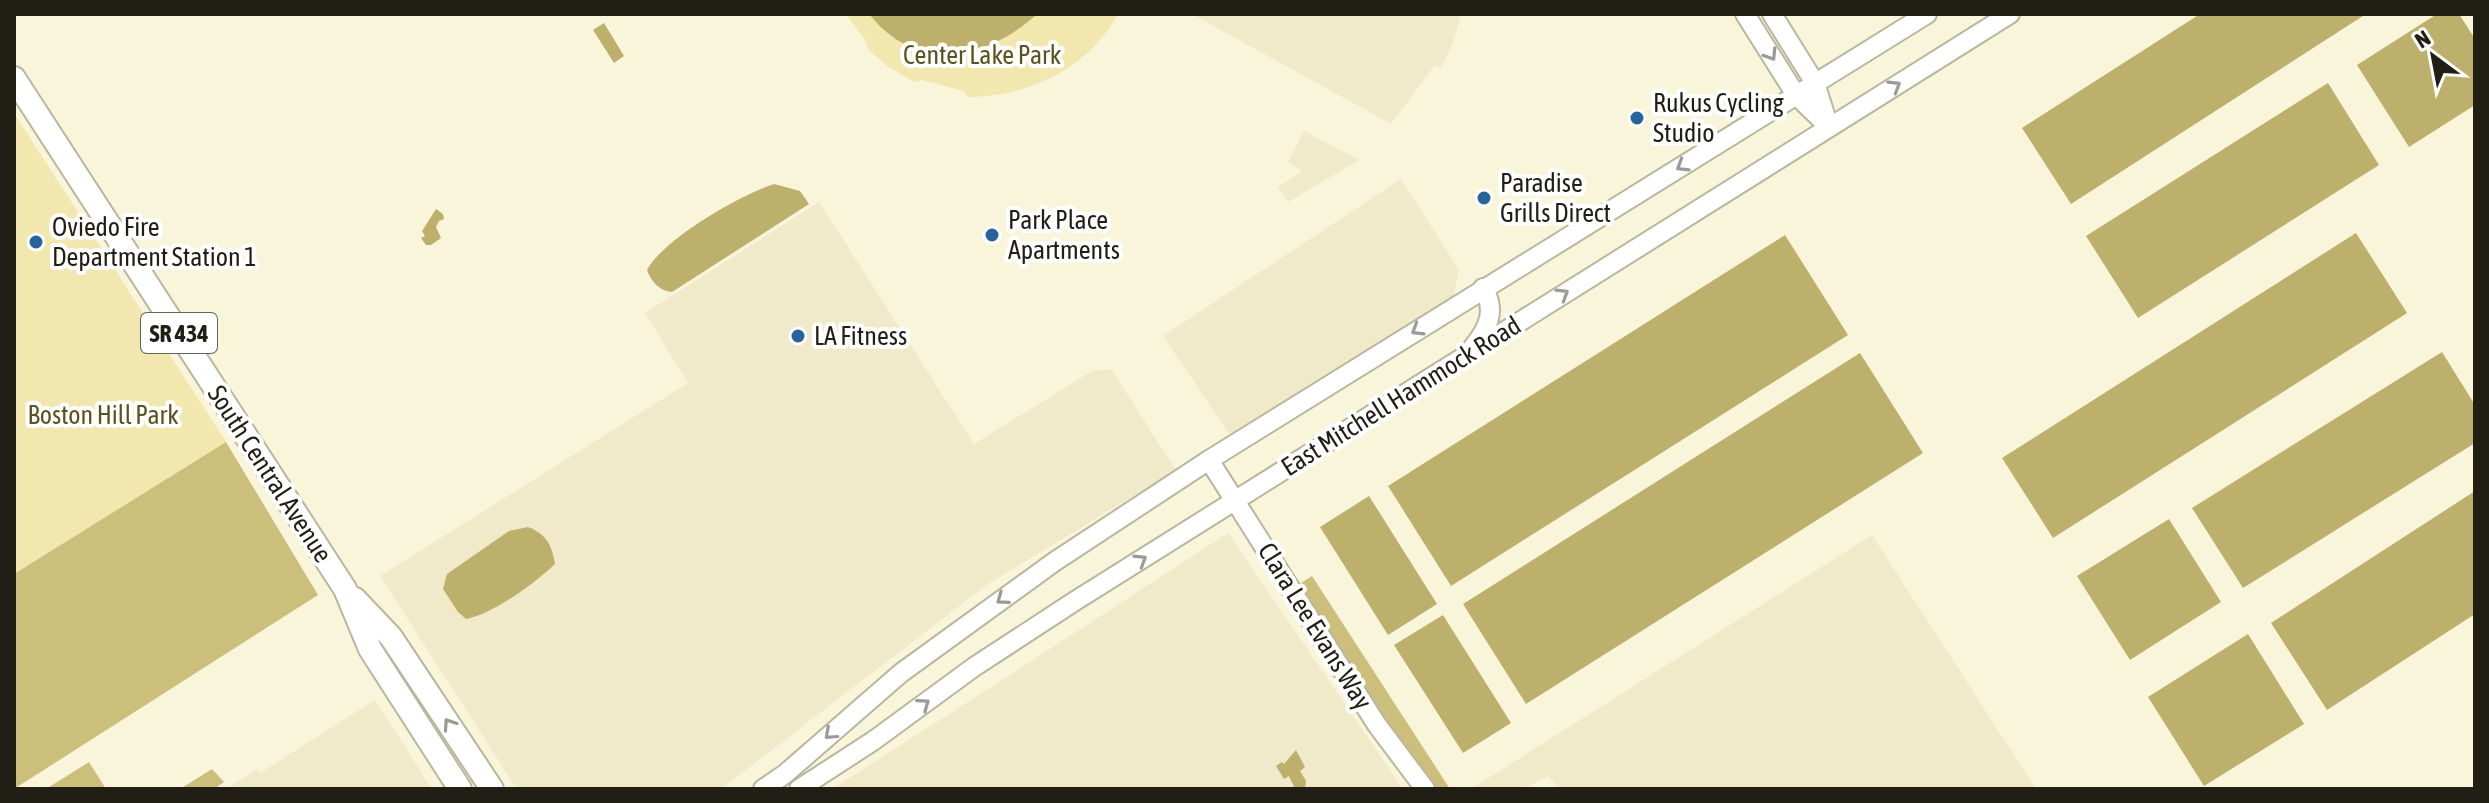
<svg xmlns="http://www.w3.org/2000/svg" width="2489" height="803" font-family="'Asap Condensed',sans-serif">
	<style>
		.built { fill: #f0eaca }
		.green { fill: #f1e7af }
		.forest { fill: #ccbf7c }
		.water { fill: #bdb06d }
		.lines { fill: none; stroke-linecap: round; stroke-linejoin: round }
		.minor-casing { stroke: #bab69e; stroke-width: 22 }
		.major-casing { stroke: #bab69e; stroke-width: 26 }
		.minor { stroke: #fff; stroke-width: 18 }
		.major { stroke: #fff; stroke-width: 22 }
		.oneway { stroke: #9b9a96 }
		.poi-dot { fill: #27649b; stroke: #fff; stroke-width: 3 }
		.labels { text-anchor: middle; dominant-baseline: central; stroke-width: 8; stroke-linejoin: round; paint-order: stroke }
		.shield { fill: #fff; stroke: #63625b; stroke-width: 2 }
		.shield-label { font-size: 24px; font-weight: bold; fill: #201e15 }
		.park-label { font-size: 26px; fill: #5c521f; stroke: #fff }
		.poi-label { font-size: 26px; fill: #201e15; stroke: #fff; text-anchor: start }
		.street-label { font-size: 26px; fill: #201e15; stroke: #fff }
	</style>
	<rect width="100%" height="100%" fill="#f9f5db"/>
	<!-- built -->
	<g class="built">
		<path d="M 1192,14 L 1461,14 L 1453,43 L 1441,68 L 1435,65 L 1391,124 Z"/>
		<path d="M 1304,131 L 1359,160 L 1288,202 L 1278,187 L 1302,171 L 1288,162 Z"/>
		<path d="M 1401,179 L 1459,270 L 1453,298 L 1232,438 L 1163,336 Z"/>
		<path d="M 819,202 L 974,444 L 1092,371 L 1111,369 L 1176,470 L 988,584 L 721,789 L 517,789 L 380,576 L 688,383 L 645,313 Z"/>
		<path d="M 1228,533 L 1403,789 L 832,789 L 999,682 Z"/>
		<path d="M 1872,535 L 2036,789 L 1560,789 L 1548,776 L 1523,789 L 1471,789 Z"/>
		<path d="M 375,700 L 432,789 L 226,789 L 257,769 L 260,773 Z"/>
	</g>
	<!-- green -->
	<g class="green">
		<path d="M 846,14 L 1118,14 C 1088,69 1028,97 967,97 L 964,91 L 921,80 L 914,82 L 887,66 L 868,49 L 867,43 Z"/>
		<path d="M 14,113 L 226,442 L 14,574 Z"/>
	</g>
	<!-- forest -->
	<g class="forest">
		<path d="M 226,442 L 318,595 L 14,789 L 14,574 Z"/>
		<path d="M 1312,576 L 1450,789 L 1434,789 L 1383,721 L 1298,585 Z"/>
		<path d="M 89,762 L 106,789 L 46,789 Z"/>
		<path d="M 212,769 L 224,782 L 214,789 L 180,789 Z"/>
	</g>
	<!-- water -->
	<g class="water">
		<path d="M 869,14 L 1037,14 C 985,61 917,74 869,14 Z"/>
		<path d="M 2200,14 L 2366,14 L 2071,204 L 2022,128 Z"/>
		<path d="M 2437,14 L 2459,14 L 2475,39 L 2475,105 L 2409,147 L 2357,65 Z"/>
		<path d="M 604,23 L 624,56 L 614,63 L 593,30 Z"/>
		<path d="M 2328,83 L 2379,165 L 2138,318 L 2086,236 Z"/>
		<path d="M 774,184 L 800,191 L 809,204 L 672,292 C 659,291 651,281 647,270 C 663,239 740,195 774,184 Z"/>
		<path d="M 436,209 L 443,214 L 444,219 L 439,221 L 436,227 L 441,238 L 431,245 L 426,245 L 421,238 L 425,236 L 422,231 Z"/>
		<path d="M 2356,233 L 2407,313 L 2053,538 L 2002,458 Z"/>
		<path d="M 1785,235 L 1848,335 L 1451,586 L 1388,486 Z"/>
		<path d="M 2442,352 L 2475,405 L 2475,443 L 2243,588 L 2192,508 Z"/>
		<path d="M 1860,353 L 1923,453 L 1526,704 L 1463,604 Z"/>
		<path d="M 2475,491 L 2475,614 L 2327,710 L 2271,623 Z"/>
		<path d="M 1369,496 L 1437,604 L 1388,635 L 1320,527 Z"/>
		<path d="M 2169,519 L 2221,602 L 2130,660 L 2077,576 Z"/>
		<path d="M 528,527 C 546,534 552,545 555,564 C 535,583 493,614 466,619 L 458,612 L 443,589 L 447,574 L 509,531 Z"/>
		<path d="M 1443,615 L 1511,723 L 1463,753 L 1394,645 Z"/>
		<path d="M 2248,634 L 2304,724 L 2204,786 L 2148,697 Z"/>
		<path d="M 1296,750 L 1305,767 L 1300,771 L 1306,781 L 1305,789 L 1295,789 L 1289,776 L 1284,779 L 1276,766 L 1282,762 L 1284,764 Z"/>
	</g>
	<g class="lines">
		<defs>
			<g id="minor">
				<path d="M 1745,14 L 1796,95 L 1829,127"/>
				<path d="M 1772,14 L 1815,83 L 1828,124"/>
				<path d="M 1473,347 C 1488,329 1497,310 1483,288"/>
				<path d="M 1209,460 L 1377,725 L 1425,789"/>
				<path d="M 763,789 L 785,774 L 901,673 L 1054,562 L 1209,460 L 1927,14"/>
				<path d="M 799,789 L 873,741 L 974,667 L 1075,601 L 2010,14"/>
			</g>
			<g id="major">
				<path d="M 14,78 L 345,589 L 370,649 L 460,789"/>
				<path d="M 355,599 L 391,637 L 492,789"/>
			</g>
		</defs>
		<!-- minor casing -->
		<use href="#minor" class="minor-casing"/>
		<!-- major casing -->
		<use href="#major" class="major-casing"/>
		<!-- minor -->
		<use href="#minor" class="minor"/>
		<!-- major -->
		<use href="#major" class="major"/>
	</g>
	<!-- one-way arrows -->
	<defs><path id="oneway-chevron" d="M-2-3.5L2.5 0L-2 3.5" fill="none" stroke-width="1.6" stroke-linecap="round" stroke-linejoin="round" transform="scale(2)"/></defs>
	<g class="oneway">
		<use href="#oneway-chevron" transform="translate(1771 55) rotate(58)"/>
		<use href="#oneway-chevron" transform="translate(1895 86) rotate(-32)"/>
		<use href="#oneway-chevron" transform="translate(1682 166) rotate(148)"/>
		<use href="#oneway-chevron" transform="translate(1563 294) rotate(-32)"/>
		<use href="#oneway-chevron" transform="translate(1417 330) rotate(148)"/>
		<use href="#oneway-chevron" transform="translate(1141 560) rotate(-32)"/>
		<use href="#oneway-chevron" transform="translate(1002 599) rotate(144)"/>
		<use href="#oneway-chevron" transform="translate(924 704) rotate(-36)"/>
		<use href="#oneway-chevron" transform="translate(449 724) rotate(-124)"/>
		<use href="#oneway-chevron" transform="translate(830 734) rotate(138)"/>
	</g>
	<!-- markers -->
	<g class="poi-dot">
		<circle cx="1637" cy="118" r="8"/>
		<circle cx="1484" cy="198" r="8"/>
		<circle cx="992" cy="235" r="8"/>
		<circle cx="36" cy="242" r="8"/>
		<circle cx="798" cy="336" r="8"/>
	</g>
	<g class="labels">
		<!-- shield labels -->
		<rect class="shield" x="141" y="313" width="76" height="40" rx="6"/>
		<g class="shield-label">
			<text x="179" y="333">SR 434</text>
		</g>
		<!-- park labels -->
		<g class="park-label">
			<text x="982" y="55">Center Lake Park</text>
			<text x="103" y="415">Boston Hill Park</text>
		</g>
		<!-- poi labels -->
		<g class="poi-label">
			<text x="1653" y="103">Rukus Cycling<tspan x="1653" dy="30">Studio</tspan></text>
			<text x="1500" y="183">Paradise<tspan x="1500" dy="30">Grills Direct</tspan></text>
			<text x="1008" y="220">Park Place<tspan x="1008" dy="30">Apartments</tspan></text>
			<text x="52" y="227">Oviedo Fire<tspan x="52" dy="30">Department Station 1</tspan></text>
			<text x="814" y="336">LA Fitness</text>
		</g>
		<!-- street labels -->
		<g class="street-label">
			<text transform="translate(1401 396) rotate(-32)">East Mitchell Hammock Road</text>
			<text transform="translate(270 474) rotate(57)">South Central Avenue</text>
			<text transform="translate(1315 626) rotate(58)">Clara Lee Evans Way</text>
		</g>
	</g>
	<!-- border -->
	<rect width="2489" height="803" fill="none" stroke="#201e15" stroke-width="32"/>
	<!-- north arrow -->
	<g transform="translate(2433 56) rotate(328)" stroke="#ffffff" stroke-width="6" paint-order="stroke">
	<path d="M0-6L14 30L0 20L-14 30Z" fill="#201e15"/>
	<text y="-12" font-size="22" font-weight="bold" text-anchor="middle" fill="#201e15">N</text>
	</g>
</svg>
